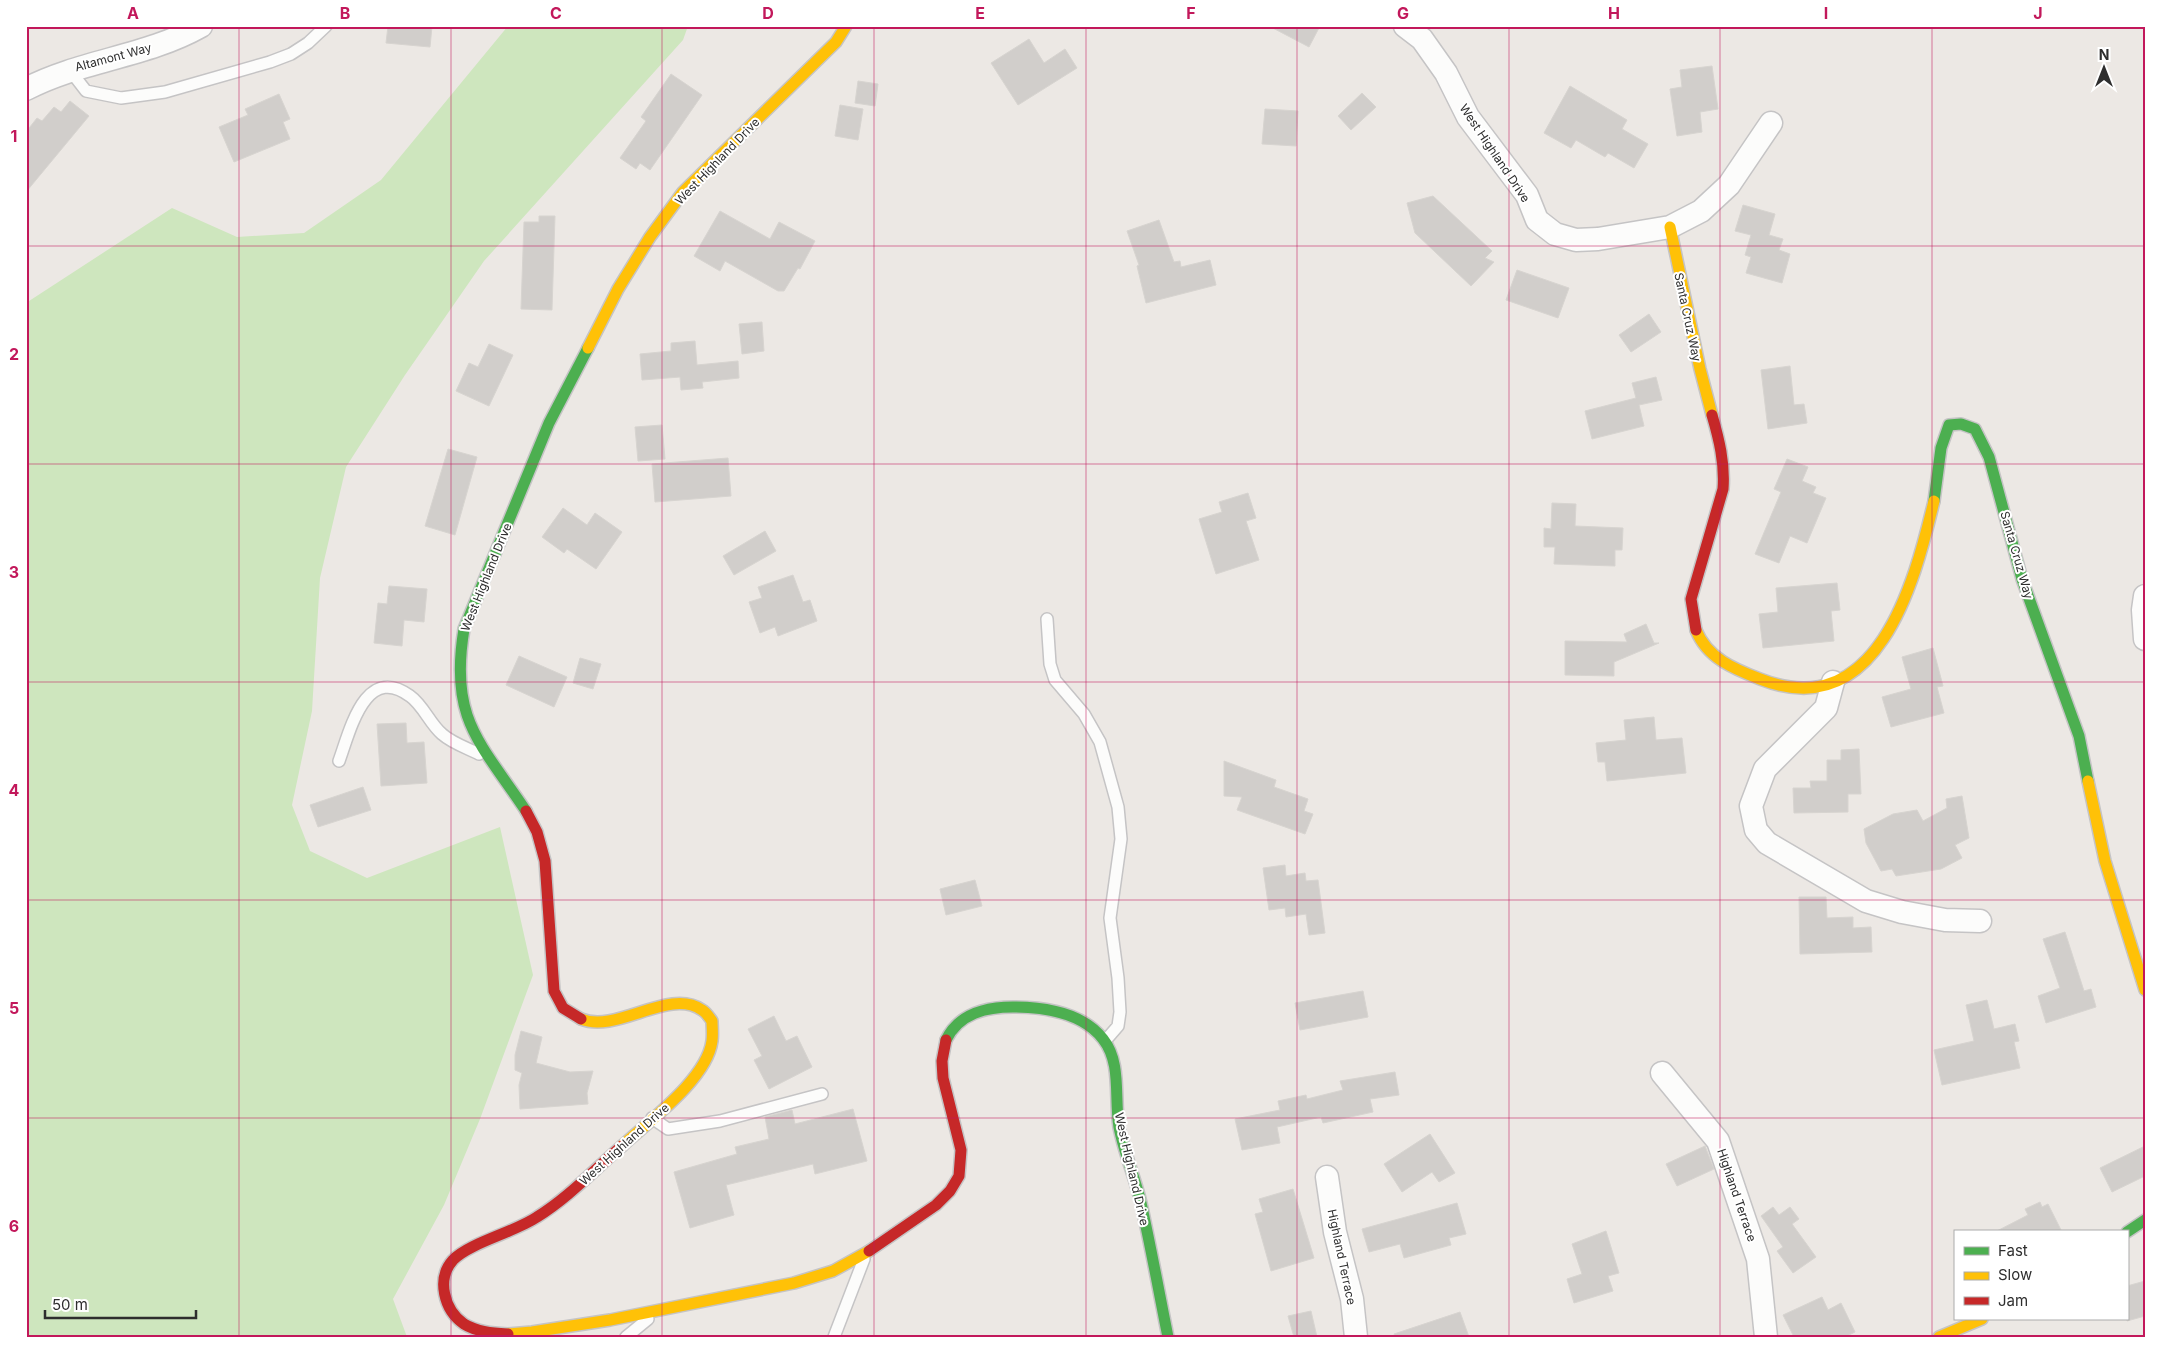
<svg xmlns="http://www.w3.org/2000/svg" width="2171" height="1363" font-family="Inter,sans-serif">
	<style>
		.green { fill: #cee6be }
		.building { fill: #d1cecb; stroke: #d7d4d0 }
		.lines { fill: none; stroke-linecap: round; stroke-linejoin: round }
		.lane-casing { stroke: #c5c4c5; stroke-width: 14 }
		.street-casing { stroke: #c5c4c5; stroke-width: 25 }
		.fast-casing { stroke: #c5c4c5; stroke-width: 14 }
		.slow-casing { stroke: #c5c4c5; stroke-width: 14 }
		.jam-casing { stroke: #c5c4c5; stroke-width: 14 }
		.lane { stroke: #fcfcfb; stroke-width: 11 }
		.street { stroke: #fcfcfb; stroke-width: 22 }
		.fast { stroke: #4caf50; stroke-width: 11 }
		.slow { stroke: #ffc107; stroke-width: 11 }
		.jam { stroke: #c62828; stroke-width: 11 }
		.grid { fill: none; stroke: #c2185b; stroke-width: 1; stroke-opacity: 0.55 }
		.labels { text-anchor: middle; dominant-baseline: central; stroke-width: 4; stroke-linejoin: round; paint-order: stroke }
		.street-label { font-size: 12px; fill: #2e2e2e; stroke: #fff }
		.neatline { fill: none; stroke: #c2185b; stroke-width: 2 }
		.grid-label { font-size: 16px; text-anchor: middle; font-weight: bold; fill: #c2185b }
	</style>
	<rect width="100%" height="100%" fill="#ece8e4"/>
	<!-- green -->
	<path class="green" d="M 508,26 L 688,26 L 683,40 L 484,261 L 405,375 L 346,467 L 320,578 L 312,711 L 292,805 L 310,851 L 367,878 L 500,827 L 533,975 L 480,1119 L 444,1205 L 393,1299 L 407,1337 L 26,1337 L 26,303 L 172,208 L 237,237 L 304,233 L 381,180 Z"/>
	<!-- building -->
	<g class="building">
		<path d="M 388,26 L 432,26 L 430,47 L 386,43 Z"/>
		<path d="M 1269,26 L 1320,26 L 1309,47 Z"/>
		<path d="M 1029,39 L 1044,63 L 1065,49 L 1077,68 L 1018,105 L 991,63 Z"/>
		<path d="M 1712,66 L 1718,109 L 1700,112 L 1702,132 L 1677,136 L 1670,89 L 1682,87 L 1680,70 Z"/>
		<path d="M 671,74 L 702,95 L 650,170 L 640,163 L 636,169 L 620,158 L 646,121 L 641,117 Z"/>
		<path d="M 858,81 L 878,84 L 875,106 L 855,103 Z"/>
		<path d="M 1570,86 L 1627,120 L 1622,129 L 1648,144 L 1634,168 L 1608,153 L 1605,157 L 1576,140 L 1571,148 L 1544,133 Z"/>
		<path d="M 1362,93 L 1376,107 L 1351,130 L 1338,116 Z"/>
		<path d="M 279,94 L 290,119 L 283,122 L 290,139 L 234,162 L 219,127 L 248,115 L 245,109 Z"/>
		<path d="M 70,101 L 89,116 L 26,192 L 26,132 L 37,118 L 42,121 L 54,107 L 61,112 Z"/>
		<path d="M 840,105 L 863,109 L 858,140 L 835,136 Z"/>
		<path d="M 1265,109 L 1298,111 L 1296,146 L 1262,144 Z"/>
		<path d="M 1433,196 L 1492,251 L 1485,258 L 1494,262 L 1471,286 L 1415,233 L 1407,203 Z"/>
		<path d="M 1743,205 L 1775,214 L 1769,235 L 1783,239 L 1779,250 L 1790,254 L 1782,283 L 1746,273 L 1751,257 L 1745,255 L 1751,235 L 1735,231 Z"/>
		<path d="M 720,211 L 770,239 L 779,222 L 815,241 L 800,269 L 798,268 L 784,291 L 778,291 L 725,261 L 720,271 L 694,256 Z"/>
		<path d="M 539,216 L 555,216 L 552,310 L 521,309 L 524,222 L 539,222 Z"/>
		<path d="M 1159,220 L 1174,262 L 1180,261 L 1181,267 L 1210,260 L 1216,285 L 1146,303 L 1137,266 L 1139,265 L 1127,231 Z"/>
		<path d="M 1517,270 L 1569,288 L 1558,318 L 1506,300 Z"/>
		<path d="M 1649,314 L 1661,332 L 1631,352 L 1619,335 Z"/>
		<path d="M 762,322 L 764,351 L 742,354 L 739,324 Z"/>
		<path d="M 695,341 L 697,365 L 738,361 L 739,378 L 702,382 L 703,388 L 681,390 L 680,377 L 642,380 L 640,354 L 671,351 L 671,343 Z"/>
		<path d="M 489,344 L 513,355 L 489,406 L 456,391 L 469,363 L 478,367 Z"/>
		<path d="M 1790,366 L 1794,405 L 1804,404 L 1807,423 L 1768,429 L 1761,370 Z"/>
		<path d="M 1656,377 L 1662,400 L 1639,405 L 1644,426 L 1592,439 L 1585,411 L 1636,398 L 1632,383 Z"/>
		<path d="M 662,425 L 665,459 L 638,461 L 635,427 Z"/>
		<path d="M 448,449 L 477,457 L 455,535 L 425,526 Z"/>
		<path d="M 728,458 L 731,496 L 655,502 L 652,464 Z"/>
		<path d="M 1787,459 L 1808,467 L 1802,481 L 1816,487 L 1813,493 L 1826,498 L 1807,543 L 1790,536 L 1779,563 L 1755,554 L 1781,492 L 1774,489 Z"/>
		<path d="M 1248,493 L 1256,518 L 1246,521 L 1259,560 L 1216,574 L 1199,519 L 1222,512 L 1219,502 Z"/>
		<path d="M 1552,503 L 1576,504 L 1575,526 L 1623,528 L 1622,550 L 1615,550 L 1615,566 L 1554,564 L 1555,547 L 1544,547 L 1544,528 L 1551,529 Z"/>
		<path d="M 563,508 L 587,525 L 595,513 L 622,532 L 596,569 L 567,549 L 564,553 L 542,537 Z"/>
		<path d="M 765,531 L 776,551 L 734,575 L 723,556 Z"/>
		<path d="M 793,575 L 803,602 L 810,600 L 817,621 L 778,636 L 775,627 L 760,633 L 749,602 L 762,598 L 758,587 Z"/>
		<path d="M 1837,583 L 1840,610 L 1831,611 L 1834,641 L 1763,648 L 1759,614 L 1778,612 L 1776,588 Z"/>
		<path d="M 389,586 L 427,589 L 424,622 L 404,620 L 402,646 L 374,643 L 378,603 L 387,604 Z"/>
		<path d="M 1646,624 L 1654,643 L 1659,643 L 1614,662 L 1614,676 L 1565,675 L 1565,641 L 1627,642 L 1624,634 Z"/>
		<path d="M 1933,648 L 1943,686 L 1937,687 L 1944,713 L 1891,727 L 1882,697 L 1911,689 L 1902,657 Z"/>
		<path d="M 519,656 L 567,677 L 554,707 L 506,685 Z"/>
		<path d="M 580,658 L 601,664 L 593,689 L 573,683 Z"/>
		<path d="M 1654,717 L 1656,740 L 1682,738 L 1686,773 L 1607,781 L 1605,762 L 1598,762 L 1596,743 L 1626,740 L 1624,720 Z"/>
		<path d="M 406,723 L 407,743 L 424,742 L 427,783 L 381,786 L 377,724 Z"/>
		<path d="M 1859,749 L 1861,794 L 1848,794 L 1848,812 L 1794,813 L 1793,788 L 1811,788 L 1810,781 L 1827,781 L 1827,760 L 1841,760 L 1841,750 Z"/>
		<path d="M 1224,761 L 1276,780 L 1274,787 L 1308,799 L 1304,811 L 1313,814 L 1305,834 L 1237,810 L 1242,797 L 1224,796 Z"/>
		<path d="M 363,787 L 371,810 L 318,827 L 310,805 Z"/>
		<path d="M 1962,796 L 1969,838 L 1955,845 L 1962,858 L 1941,869 L 1896,876 L 1892,869 L 1881,871 L 1866,843 L 1864,829 L 1893,814 L 1917,810 L 1923,821 L 1947,808 L 1946,799 Z"/>
		<path d="M 1285,865 L 1286,876 L 1305,873 L 1306,881 L 1318,880 L 1325,933 L 1309,935 L 1306,914 L 1286,917 L 1285,908 L 1269,910 L 1263,868 Z"/>
		<path d="M 975,880 L 982,906 L 946,915 L 940,889 Z"/>
		<path d="M 1799,897 L 1826,897 L 1827,918 L 1853,917 L 1853,928 L 1871,927 L 1872,952 L 1800,954 Z"/>
		<path d="M 2065,932 L 2084,991 L 2091,989 L 2096,1007 L 2046,1023 L 2038,996 L 2060,988 L 2043,939 Z"/>
		<path d="M 1363,991 L 1368,1017 L 1300,1030 L 1295,1003 Z"/>
		<path d="M 1987,1000 L 1994,1029 L 2015,1024 L 2019,1041 L 2014,1042 L 2020,1068 L 1942,1085 L 1934,1050 L 1974,1041 L 1966,1005 Z"/>
		<path d="M 774,1016 L 786,1041 L 797,1036 L 812,1067 L 769,1089 L 754,1060 L 762,1056 L 748,1029 Z"/>
		<path d="M 521,1031 L 542,1037 L 536,1063 L 570,1072 L 593,1071 L 587,1093 L 588,1104 L 520,1109 L 519,1085 L 522,1073 L 515,1070 L 515,1055 Z"/>
		<path d="M 1395,1072 L 1399,1095 L 1370,1099 L 1373,1112 L 1323,1123 L 1321,1117 L 1277,1127 L 1280,1143 L 1242,1150 L 1235,1119 L 1280,1110 L 1278,1101 L 1306,1095 L 1307,1099 L 1343,1090 L 1340,1081 Z"/>
		<path d="M 853,1109 L 867,1161 L 815,1174 L 813,1164 L 726,1185 L 734,1215 L 690,1228 L 674,1172 L 737,1154 L 735,1147 L 769,1139 L 765,1117 L 792,1110 L 795,1124 Z"/>
		<path d="M 1430,1134 L 1455,1173 L 1439,1182 L 1432,1172 L 1402,1192 L 1384,1164 Z"/>
		<path d="M 1705,1146 L 1714,1169 L 1677,1186 L 1666,1164 Z"/>
		<path d="M 2145,1146 L 2145,1176 L 2112,1192 L 2100,1168 Z"/>
		<path d="M 1293,1189 L 1314,1258 L 1271,1271 L 1255,1214 L 1263,1212 L 1259,1199 Z"/>
		<path d="M 2040,1202 L 2042,1207 L 2048,1204 L 2062,1232 L 1995,1232 L 2028,1215 L 2025,1209 Z"/>
		<path d="M 1457,1203 L 1466,1234 L 1449,1238 L 1451,1245 L 1404,1258 L 1400,1244 L 1369,1252 L 1362,1229 Z"/>
		<path d="M 1773,1207 L 1779,1215 L 1790,1207 L 1799,1219 L 1792,1224 L 1816,1257 L 1793,1273 L 1777,1251 L 1783,1247 L 1761,1216 Z"/>
		<path d="M 1606,1231 L 1619,1273 L 1608,1276 L 1613,1291 L 1574,1303 L 1567,1279 L 1582,1274 L 1572,1244 Z"/>
		<path d="M 2145,1281 L 2145,1316 L 2127,1321 L 2127,1286 Z"/>
		<path d="M 1822,1297 L 1828,1310 L 1841,1303 L 1855,1332 L 1845,1337 L 1794,1337 L 1783,1315 Z"/>
		<path d="M 1311,1311 L 1317,1337 L 1294,1337 L 1288,1316 Z"/>
		<path d="M 1460,1312 L 1469,1337 L 1395,1337 L 1394,1334 Z"/>
	</g>
	<g class="lines">
		<defs>
			<g id="lane">
				<path d="M 69,69 L 86,91 L 121,98 L 165,92 L 270,62 L 291,54 L 308,43 L 326,26"/>
				<path d="M 1047,619 L 1050,664 L 1055,680 L 1084,714 L 1100,742 L 1118,807 L 1121,839 L 1110,918 L 1118,978 L 1120,1012 L 1118,1026 L 1105,1041"/>
				<path d="M 339,761 C 350,731 365,663 410,696 C 423,705 430,724 442,734 C 452,743 467,748 479,754"/>
				<path d="M 652,1118 L 668,1129 L 720,1121 L 822,1094"/>
				<path d="M 626,1337 L 648,1319"/>
				<path d="M 834,1337 L 864,1259"/>
			</g>
			<g id="street">
				<path d="M 1405,26 L 1422,39 L 1446,73 L 1468,117 L 1527,195 L 1537,220 L 1555,234 L 1576,240 L 1598,239 L 1670,227 L 1701,211 L 1729,185 L 1771,123"/>
				<path d="M 26,89 C 82,60 146,57 201,26"/>
				<path d="M 2145,596 L 2143,610 L 2145,639"/>
				<path d="M 1833,682 L 1826,708 L 1765,769 L 1751,806 L 1756,830 L 1767,843 L 1866,901 L 1902,912 L 1945,920 L 1980,921"/>
				<path d="M 1662,1073 L 1718,1141 L 1758,1259 L 1766,1337"/>
				<path d="M 1327,1177 L 1335,1232 L 1352,1299 L 1356,1337"/>
			</g>
			<g id="fast">
				<path d="M 1934,501 L 1941,448 L 1949,425 L 1961,424 L 1975,429 L 1989,457 L 2022,579 L 2079,736 L 2088,781"/>
				<path d="M 526,811 C 480,742 449,719 464,629 L 549,423 L 588,348"/>
				<path d="M 946,1040 C 959,1013 986,1007 1013,1007 C 1045,1007 1082,1012 1103,1039 C 1122,1063 1114,1098 1119,1127 C 1124,1153 1135,1177 1141,1203 C 1151,1248 1159,1292 1168,1337"/>
				<path d="M 2127,1232 L 2145,1220"/>
			</g>
			<g id="slow">
				<path d="M 1670,227 L 1700,369 L 1712,415"/>
				<path d="M 588,348 L 618,289 L 650,237 L 683,192 L 836,42 L 846,26"/>
				<path d="M 1696,630 C 1707,658 1734,669 1760,679 C 1877,725 1914,585 1934,501"/>
				<path d="M 2088,781 L 2105,861 L 2145,990"/>
				<path d="M 581,1019 C 617,1034 669,987 702,1010 C 706,1012 709,1017 712,1021 C 712,1027 713,1034 712,1041 C 707,1079 649,1121 622,1146"/>
				<path d="M 508,1334 L 532,1332 L 610,1320 L 794,1283 L 833,1271 L 869,1251"/>
				<path d="M 1939,1337 L 1982,1319"/>
			</g>
			<g id="jam">
				<path d="M 1696,630 L 1691,599 L 1723,489 C 1725,463 1719,439 1712,415"/>
				<path d="M 526,811 L 537,832 L 545,861 L 554,991 L 563,1008 L 581,1019"/>
				<path d="M 869,1251 L 936,1205 L 950,1191 L 959,1176 L 961,1150 L 943,1078 L 942,1061 L 946,1040"/>
				<path d="M 508,1334 C 493,1333 477,1332 464,1324 C 444,1310 436,1279 453,1260 C 469,1243 515,1232 537,1217 C 568,1198 595,1169 622,1146"/>
			</g>
		</defs>
		<!-- lane casing -->
		<use href="#lane" class="lane-casing"/>
		<!-- street casing -->
		<use href="#street" class="street-casing"/>
		<!-- fast casing -->
		<use href="#fast" class="fast-casing"/>
		<!-- slow casing -->
		<use href="#slow" class="slow-casing"/>
		<!-- jam casing -->
		<use href="#jam" class="jam-casing"/>
		<!-- lane -->
		<use href="#lane" class="lane"/>
		<!-- street -->
		<use href="#street" class="street"/>
		<!-- fast -->
		<use href="#fast" class="fast"/>
		<!-- slow -->
		<use href="#slow" class="slow"/>
		<!-- jam -->
		<use href="#jam" class="jam"/>
	</g>
	<!-- grid -->
	<path class="grid" d="M 239,26 L 239,1337M 451,26 L 451,1337M 662,26 L 662,1337M 874,26 L 874,1337M 1086,26 L 1086,1337M 1297,26 L 1297,1337M 1509,26 L 1509,1337M 1720,26 L 1720,1337M 1932,26 L 1932,1337M 26,246 L 2145,246M 26,464 L 2145,464M 26,682 L 2145,682M 26,900 L 2145,900M 26,1118 L 2145,1118"/>
	<g class="labels">
		<!-- street labels -->
		<g class="street-label">
			<text transform="translate(113 57) rotate(-15)">Altamont Way</text>
			<text transform="translate(1495 153) rotate(56)">West Highland Drive</text>
			<text transform="translate(717 161) rotate(-46)">West Highland Drive</text>
			<text transform="translate(1688 317) rotate(78)">Santa Cruz Way</text>
			<text transform="translate(2017 555) rotate(74)">Santa Cruz Way</text>
			<text transform="translate(486 577) rotate(-68)">West Highland Drive</text>
			<text transform="translate(624 1144) rotate(-42)">West Highland Drive</text>
			<text transform="translate(1132 1169) rotate(77)">West Highland Drive</text>
			<text transform="translate(1737 1195) rotate(71)">Highland Terrace</text>
			<text transform="translate(1342 1257) rotate(78)">Highland Terrace</text>
		</g>
	</g>
	<!-- border -->
	<rect width="2171" height="1363" fill="none" stroke="#ffffff" stroke-width="55"/>
	<!-- legend -->
	<rect x="1954" y="1230" width="175" height="90" fill="#ffffff" stroke="#ababab"/>
	<rect x="1964" y="1247" width="25" height="8" fill="#4caf50" stroke="#ababab"/>
	<text x="1998" y="1256" font-size="15" fill="#2e2e2e">Fast</text>
	<rect x="1964" y="1272" width="25" height="8" fill="#ffc107" stroke="#ababab"/>
	<text x="1998" y="1280" font-size="15" fill="#2e2e2e">Slow</text>
	<rect x="1964" y="1297" width="25" height="8" fill="#c62828" stroke="#ababab"/>
	<text x="1998" y="1306" font-size="15" fill="#2e2e2e">Jam</text>
	<!-- north arrow -->
	<g transform="translate(2104 68)" stroke="#ffffff" stroke-width="4" paint-order="stroke">
	<path d="M0-4L9 19L0 12L-9 19Z" fill="#2e2e2e"/>
	<text y="-8" font-size="14" font-weight="bold" text-anchor="middle" fill="#2e2e2e">N</text>
	</g>
	<!-- scale -->
	<path d="M45 1310v8h151v-8" fill="none" stroke="#2e2e2e" stroke-width="2.5"/>
	<text x="52" y="1310" font-size="15" fill="#2e2e2e" stroke="#ffffff" stroke-width="4" paint-order="stroke">50 m</text>
	<rect x="28" y="28" width="2116" height="1308" class="neatline"/>
	<g class="grid-label">
		<text x="133" y="19">A</text>
		<text x="345" y="19">B</text>
		<text x="556" y="19">C</text>
		<text x="768" y="19">D</text>
		<text x="980" y="19">E</text>
		<text x="1191" y="19">F</text>
		<text x="1403" y="19">G</text>
		<text x="1614" y="19">H</text>
		<text x="1826" y="19">I</text>
		<text x="2038" y="19">J</text>
		<text x="14" y="142">1</text>
		<text x="14" y="360">2</text>
		<text x="14" y="578">3</text>
		<text x="14" y="796">4</text>
		<text x="14" y="1014">5</text>
		<text x="14" y="1232">6</text>
	</g>
</svg>
